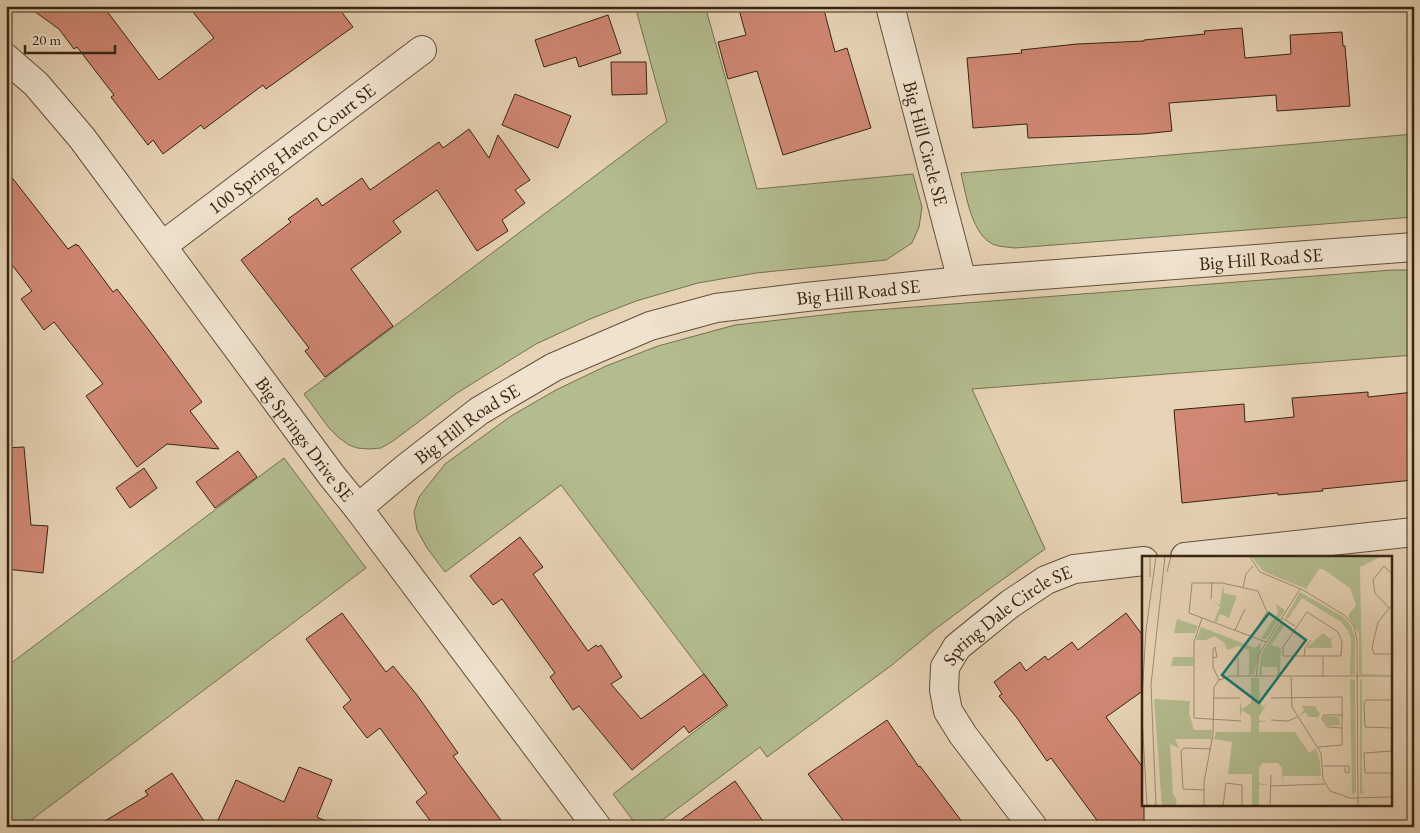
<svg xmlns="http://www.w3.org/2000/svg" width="1420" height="833" font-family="'EB Garamond',serif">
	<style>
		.green { fill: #b3bc8e; stroke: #757050 }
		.building { fill: #d08773; stroke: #372412 }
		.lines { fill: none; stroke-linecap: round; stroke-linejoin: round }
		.street-casing { stroke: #63503a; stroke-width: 30 }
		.street { stroke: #efe2ce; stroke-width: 28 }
		.labels { text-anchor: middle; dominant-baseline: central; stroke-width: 4.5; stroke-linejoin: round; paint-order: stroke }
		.street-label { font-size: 19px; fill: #372412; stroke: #efe2ce }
		.inset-road { fill: none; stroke: #a08c73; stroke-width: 1 }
		.view { fill: #0f766e; fill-opacity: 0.15; stroke: #0f766e; stroke-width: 2.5 }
		.inset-edge { fill: none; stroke: #372412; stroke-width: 2.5 }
	</style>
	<rect width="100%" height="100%" fill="#e6d2b4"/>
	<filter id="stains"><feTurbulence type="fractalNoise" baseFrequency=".004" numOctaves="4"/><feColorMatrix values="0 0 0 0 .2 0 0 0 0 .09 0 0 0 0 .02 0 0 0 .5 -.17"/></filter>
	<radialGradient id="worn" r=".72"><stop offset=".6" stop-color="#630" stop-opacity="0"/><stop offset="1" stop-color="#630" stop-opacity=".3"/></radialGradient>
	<!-- green -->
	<g class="green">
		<path d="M 635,6 L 705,6 L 757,189 L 913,174 L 922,207 L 919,227 L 912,243 L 886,260 L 756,273 L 698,283 L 636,301 L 590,319 L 536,344 L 457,393 L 393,441 L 381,448 L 369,449 L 357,448 L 349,445 L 338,437 L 329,428 L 304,394 L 667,122 Z"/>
		<path d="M 1414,134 L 1414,217 L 1015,248 C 1009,247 1001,247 995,245 C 972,237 966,195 961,173 Z"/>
		<path d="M 1392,270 L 1414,270 L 1414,355 L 972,389 L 1045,549 L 977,598 L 934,630 L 892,665 L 767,757 L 760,747 L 653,827 L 638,827 L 613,794 L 728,706 L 561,485 L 445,572 L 427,548 L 417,530 L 414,512 L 419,497 L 445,464 L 511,416 L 556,390 L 606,366 L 658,346 L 735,325 L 850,312 Z"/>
		<path d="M 284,458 L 366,568 L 22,827 L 6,827 L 6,667 Z"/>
	</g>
	<!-- building -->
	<g class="building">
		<path d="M 27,6 L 103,6 L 159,80 L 214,38 L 188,6 L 337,6 L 353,27 L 266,89 L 263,85 L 204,129 L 201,125 L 163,154 L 153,140 L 148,145 L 111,97 L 114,95 L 77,47 L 74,49 L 59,29 Z"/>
		<path d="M 738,6 L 823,6 L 835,52 L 847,48 L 871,128 L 783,155 L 757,71 L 728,79 L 718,42 L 746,35 Z"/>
		<path d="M 608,15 L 621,53 L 579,67 L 576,57 L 544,67 L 535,40 Z"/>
		<path d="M 1242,28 L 1245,58 L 1291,54 L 1290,35 L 1342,32 L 1343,46 L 1345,46 L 1350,106 L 1277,111 L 1276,95 L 1169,103 L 1172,131 L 1143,134 L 1028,138 L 1027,124 L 973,128 L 967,58 L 1022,53 L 1021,50 L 1077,44 L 1144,41 L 1144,40 L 1205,34 L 1204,31 Z"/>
		<path d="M 611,62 L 646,62 L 647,94 L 612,95 Z"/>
		<path d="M 515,94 L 571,116 L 558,148 L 502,125 Z"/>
		<path d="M 469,129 L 489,158 L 498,135 L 530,180 L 515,190 L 525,203 L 502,220 L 508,231 L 477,251 L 437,190 L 393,221 L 401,232 L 351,269 L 393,326 L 325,377 L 305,351 L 309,348 L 241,260 L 291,222 L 288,219 L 317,198 L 322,206 L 362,178 L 370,190 L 439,142 L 443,148 Z"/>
		<path d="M 6,170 L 68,249 L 76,244 L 77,246 L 78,245 L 113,292 L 117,289 L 151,333 L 202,402 L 190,411 L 219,449 L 167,444 L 137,467 L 86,396 L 103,384 L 54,322 L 44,330 L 21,299 L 32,291 L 6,257 Z"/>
		<path d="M 1368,392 L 1368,397 L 1414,392 L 1414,480 L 1322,489 L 1323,491 L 1278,495 L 1278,493 L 1182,503 L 1174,410 L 1244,404 L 1245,422 L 1294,417 L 1292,398 Z"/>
		<path d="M 24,447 L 31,525 L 48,526 L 43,573 L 6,569 L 6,448 Z"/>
		<path d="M 238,451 L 257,477 L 215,508 L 196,482 Z"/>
		<path d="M 144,468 L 157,488 L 130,508 L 116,488 Z"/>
		<path d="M 520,537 L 543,567 L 533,574 L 588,651 L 596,645 L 598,647 L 601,645 L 622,677 L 611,684 L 641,719 L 704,674 L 727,705 L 689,733 L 684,726 L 632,770 L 579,706 L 573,710 L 550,677 L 555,673 L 502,599 L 493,605 L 470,576 Z"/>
		<path d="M 342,613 L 386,672 L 393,666 L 417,695 L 458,753 L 453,756 L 506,827 L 435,827 L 416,802 L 427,793 L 380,728 L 367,738 L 343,707 L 351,700 L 306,639 Z"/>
		<path d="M 1126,613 L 1144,637 L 1144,690 L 1106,717 L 1144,769 L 1144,827 L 1102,827 L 1051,758 L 1047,761 L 1017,718 L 999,696 L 1002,694 L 994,682 L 1020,662 L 1026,671 L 1045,656 L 1048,660 L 1072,642 L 1078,650 Z"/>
		<path d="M 887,720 L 919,767 L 920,766 L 966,827 L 848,827 L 808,774 Z"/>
		<path d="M 299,767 L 332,780 L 317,817 L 338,827 L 215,827 L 236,780 L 284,802 Z"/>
		<path d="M 172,773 L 208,827 L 95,827 L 148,795 L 145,791 Z"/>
		<path d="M 735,781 L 767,827 L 671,827 Z"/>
	</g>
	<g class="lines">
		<defs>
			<g id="street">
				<path id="s1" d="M 890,6 L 962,281"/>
				<path id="s2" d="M 6,58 L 36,84 L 82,138 L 332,476 L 358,508 L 597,827"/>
				<path id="s3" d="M 162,246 L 422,50"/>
				<path id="s4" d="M 358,508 L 407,467 L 479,411 L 554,367 L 650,326 L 716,308 L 806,297 L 962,281 L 1414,247"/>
				<path d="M 1185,557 L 1414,532"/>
				<path id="s5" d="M 1033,827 L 963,735 L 948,711 L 944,690 L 945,667 L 957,647 L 1010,604 L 1046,580 L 1074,569 L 1144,561"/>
			</g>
		</defs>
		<!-- street casing -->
		<use href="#street" class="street-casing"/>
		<!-- street -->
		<use href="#street" class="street"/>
	</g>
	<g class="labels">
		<!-- street labels -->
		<g class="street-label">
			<text stroke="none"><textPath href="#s1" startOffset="142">Big Hill Circle SE</textPath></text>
			<text stroke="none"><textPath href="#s3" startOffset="162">100 Spring Haven Court SE</textPath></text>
			<text stroke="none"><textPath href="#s4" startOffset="962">Big Hill Road SE</textPath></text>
			<text stroke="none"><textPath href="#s4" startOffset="558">Big Hill Road SE</textPath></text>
			<text stroke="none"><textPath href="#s4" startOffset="138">Big Hill Road SE</textPath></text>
			<text stroke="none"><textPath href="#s2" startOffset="485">Big Springs Drive SE</textPath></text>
			<text stroke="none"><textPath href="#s5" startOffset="271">Spring Dale Circle SE</textPath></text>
		</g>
	</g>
	<!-- overview -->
	<g transform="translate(1142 556)">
		<rect width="250" height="250" fill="#e6d2b4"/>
		<path d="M 109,0 L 240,0 L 218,11 L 220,118 L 250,119 L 219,119 L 217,117 L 217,78 L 206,60 L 214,49 L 208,32 L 181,13 L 177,13 L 164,33 L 121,15 ZM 81,29 L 82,37 L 95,40 L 87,62 L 78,58 L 75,66 L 72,65 L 78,51 L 71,45 L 78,49 ZM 158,36 L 200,60 L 209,69 L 213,81 L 213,118 L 208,119 L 209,83 L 207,77 L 200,80 L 207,76 L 199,66 L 160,42 L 145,64 L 143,62 ZM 134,48 L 143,54 L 124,83 L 119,83 L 136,56 ZM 35,63 L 56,70 L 53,77 L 32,77 ZM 139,66 L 144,67 L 129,89 L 139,92 L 138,119 L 135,119 L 135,111 L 120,111 L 120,119 L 117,119 L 119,98 ZM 59,71 L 113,92 L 120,86 L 112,118 L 107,119 L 107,94 L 96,90 L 85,94 L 83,88 L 76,92 L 83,87 L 72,80 L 64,84 L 54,84 ZM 181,77 L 188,83 L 196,79 L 189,84 L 190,92 L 164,92 ZM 31,101 L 51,101 L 51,110 L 29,110 ZM 109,122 L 117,122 L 118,148 L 122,151 L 127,145 L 117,160 L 117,164 L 125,166 L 117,166 L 117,176 L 153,176 L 167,197 L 174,192 L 178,206 L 179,220 L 141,220 L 140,228 L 140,212 L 136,207 L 121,207 L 117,211 L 117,227 L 126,229 L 117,229 L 117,250 L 110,250 L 110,218 L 86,218 L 90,186 L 72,183 L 74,176 L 109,176 L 109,160 L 100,154 L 98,162 L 98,145 L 100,153 L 109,147 ZM 208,123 L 213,124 L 214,236 L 210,239 ZM 220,123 L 220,230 L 221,239 L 218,237 L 218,124 ZM 12,143 L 48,145 L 47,157 L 52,174 L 70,174 L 69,183 L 33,183 L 37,192 L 28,188 L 31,238 L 35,244 L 33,250 L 20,250 ZM 160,150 L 173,150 L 178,158 L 176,161 L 167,161 L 163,156 L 156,161 L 162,154 ZM 183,160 L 197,161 L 198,169 L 187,170 L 181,163 Z" fill="#b3bc8e"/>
		<path class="inset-road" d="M 107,0 L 118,16 L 161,34 L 202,59 L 212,70 L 215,84 L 216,250M 25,16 L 29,0M 8,21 L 8,0M 101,31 L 104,18 L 111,10M 69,43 L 70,26M 250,49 L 236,66 L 230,92 L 232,98 L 250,98M 247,52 L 233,37 L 231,24 L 242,10 L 250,18M 165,56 L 196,76 L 200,86 L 199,100 L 141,100 L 141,91 ZM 60,62 L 52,86 L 52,162 L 99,165M 140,62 L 153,70M 93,74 L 103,53M 110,80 L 125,56 L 116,35 L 80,27 L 50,27 L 47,57 L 124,86M 162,101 L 163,92 L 169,84M 181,101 L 181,121M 71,102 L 75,101 L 73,91 L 71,93 L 71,111 L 77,124M 96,102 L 96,120M 114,121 L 117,98 L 158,33M 149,121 L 150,151 L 179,197 L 181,223 L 188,235 L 208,242 L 250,241M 0,142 L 4,74 L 14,0M 72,142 L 98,142M 129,142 L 200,141 L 200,189 L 176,191M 250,144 L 224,144 L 222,147 L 223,171 L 250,172M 0,160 L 5,250M 129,164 L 146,165 L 155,161M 200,172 L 186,171 L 180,163 L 182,159 L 201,159M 250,195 L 222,197 L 223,217 L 250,217M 181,210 L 207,210 L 207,217 L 203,216 L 203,211M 128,230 L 183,228M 62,234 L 41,233 L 39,195 L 42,192 L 69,193M 14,250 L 9,129 L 23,0M 62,250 L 62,226 L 71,178 L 72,131 L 77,124 L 89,120 L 250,120M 81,250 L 84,227 L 100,229 L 100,250M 128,250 L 129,219"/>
		<path class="view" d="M 127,57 L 164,84 L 117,147 L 80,119 Z"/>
		<rect width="250" height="250" class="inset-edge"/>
	</g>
	<!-- margin -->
	<rect width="1420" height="833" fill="none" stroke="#e6d2b4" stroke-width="25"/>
	<rect x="8" y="8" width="1405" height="818" fill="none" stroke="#372412" stroke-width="2.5"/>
	<rect x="12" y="12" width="1395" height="808" fill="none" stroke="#372412"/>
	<!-- scale -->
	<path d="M25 45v8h90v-8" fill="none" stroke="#372412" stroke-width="2.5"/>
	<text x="32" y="45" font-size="15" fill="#372412" stroke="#efe2ce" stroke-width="4" paint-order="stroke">20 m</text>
	<rect width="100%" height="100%" filter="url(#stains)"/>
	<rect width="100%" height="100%" fill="url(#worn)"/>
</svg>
